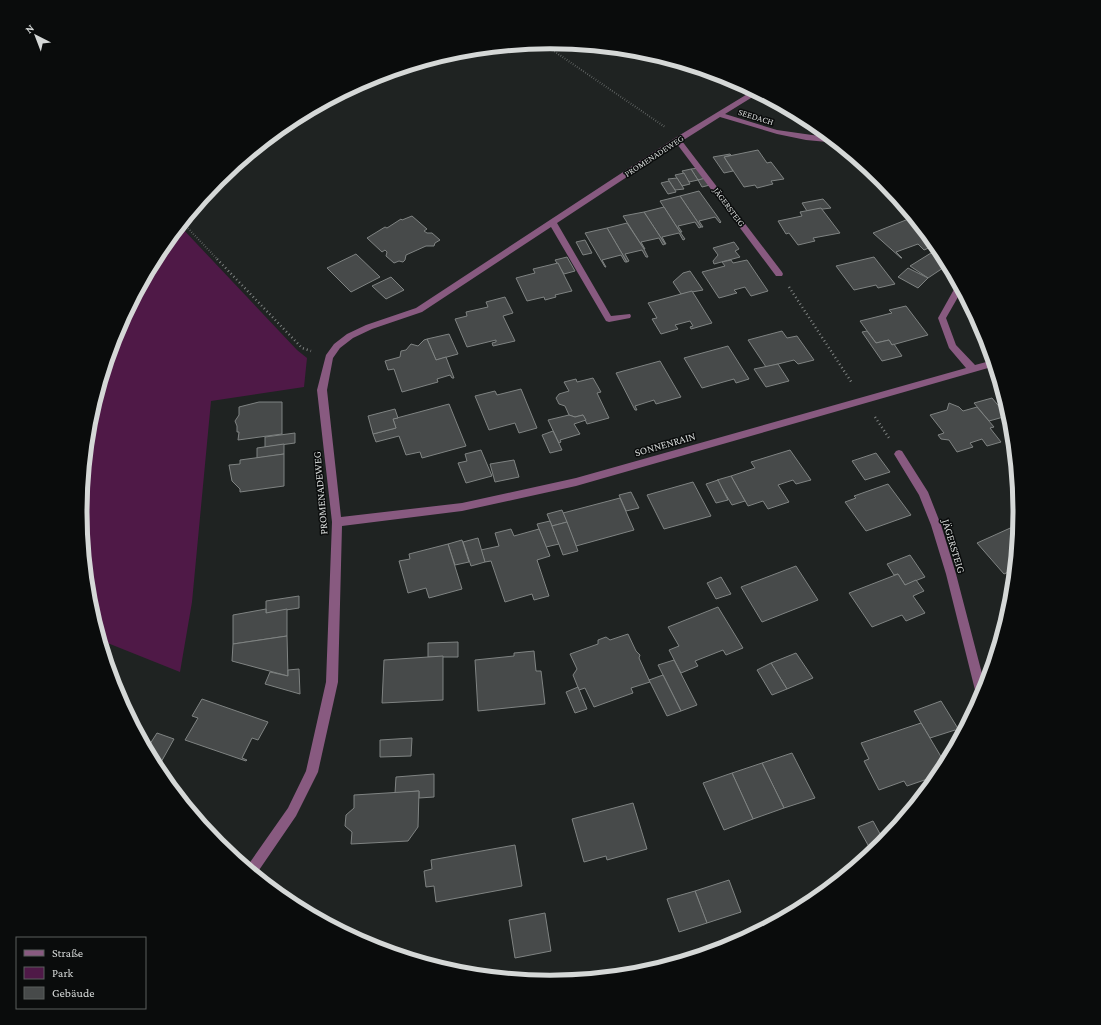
<svg xmlns="http://www.w3.org/2000/svg" width="1101" height="1025" font-family="'Crimson Pro',serif">
	<style>
		.green { fill: #4f1947 }
		.building { fill: #474a4a; stroke: #7f8382 }
		.lines { fill: none; stroke-linecap: round; stroke-linejoin: round }
		.path-far1 { stroke: #818584; stroke-width: 2; stroke-dasharray: 0.5 2; stroke-linecap: butt }
		.path { stroke: #818584; stroke-width: 2.5; stroke-dasharray: 1 3; stroke-linecap: butt }
		.minor { fill: #885a80; fill-rule: evenodd }
		.labels { text-anchor: middle; dominant-baseline: central; stroke-width: 3; stroke-linejoin: round; paint-order: stroke }
		.far-street-label { font-size: 9px; fill: #d5d8d7; stroke: #0a0c0c }
		.street-label { font-size: 11px; fill: #d5d8d7; stroke: #0a0c0c }
		.rim { fill: none; stroke: #d5d8d7; stroke-width: 5 }
	</style>
	<rect width="100%" height="100%" fill="#1f2322"/>
	<!-- green -->
	<path class="green" d="M 180,226 L 297,350 L 307,358 L 304,387 L 211,401 L 192,602 L 180,672 L 100,640 L 89,604 L 80,512 L 89,420 L 116,332 L 159,251 Z"/>
	<!-- building -->
	<g class="building">
		<path d="M 758,150 L 767,163 L 771,162 L 784,179 L 771,181 L 773,184 L 757,188 L 755,185 L 744,187 L 724,157 Z"/>
		<path d="M 730,154 L 731,155 L 724,157 L 733,171 L 724,173 L 713,157 Z"/>
		<path d="M 699,168 L 706,178 L 698,180 L 691,169 Z"/>
		<path d="M 691,169 L 698,180 L 689,182 L 682,171 Z"/>
		<path d="M 684,173 L 689,182 L 690,184 L 682,186 L 675,175 Z"/>
		<path d="M 677,178 L 684,189 L 675,190 L 668,179 Z"/>
		<path d="M 706,178 L 710,185 L 702,187 L 698,180 Z"/>
		<path d="M 669,181 L 675,190 L 676,192 L 668,194 L 661,183 Z"/>
		<path d="M 699,191 L 717,216 L 721,222 L 720,223 L 715,217 L 699,221 L 703,227 L 701,227 L 680,196 Z"/>
		<path d="M 680,196 L 701,227 L 699,228 L 695,222 L 678,226 L 682,232 L 680,232 L 660,201 Z"/>
		<path d="M 823,199 L 831,208 L 807,211 L 802,203 Z"/>
		<path d="M 664,207 L 680,232 L 685,239 L 683,240 L 679,233 L 662,237 L 666,244 L 665,244 L 644,212 Z"/>
		<path d="M 821,208 L 840,233 L 813,238 L 815,241 L 798,245 L 789,233 L 786,234 L 778,221 L 802,216 L 800,212 Z"/>
		<path d="M 644,212 L 665,244 L 663,245 L 659,238 L 641,242 L 645,249 L 644,249 L 623,216 Z"/>
		<path d="M 412,216 L 427,229 L 424,231 L 427,233 L 432,233 L 440,240 L 435,243 L 434,246 L 426,246 L 406,255 L 405,260 L 403,262 L 399,261 L 394,263 L 386,256 L 387,252 L 385,250 L 382,252 L 367,238 L 385,227 L 387,228 L 401,219 L 402,220 Z"/>
		<path d="M 911,218 L 923,228 L 936,245 L 924,250 L 918,244 L 896,252 L 902,258 L 901,258 L 873,233 Z"/>
		<path d="M 627,223 L 644,249 L 648,257 L 646,257 L 642,250 L 625,254 L 629,261 L 627,262 L 607,228 Z"/>
		<path d="M 607,228 L 627,262 L 625,262 L 621,255 L 602,260 L 606,267 L 605,267 L 585,233 Z"/>
		<path d="M 585,240 L 592,253 L 583,255 L 576,242 Z"/>
		<path d="M 734,242 L 739,249 L 735,251 L 740,257 L 714,264 L 713,261 L 718,255 L 713,248 Z"/>
		<path d="M 931,253 L 949,264 L 928,278 L 910,266 Z"/>
		<path d="M 356,254 L 380,277 L 351,292 L 327,268 Z"/>
		<path d="M 567,257 L 575,271 L 564,274 L 555,260 Z"/>
		<path d="M 874,257 L 895,284 L 878,288 L 876,285 L 854,290 L 836,266 Z"/>
		<path d="M 731,260 L 733,263 L 747,260 L 768,291 L 751,296 L 745,287 L 734,290 L 737,293 L 719,298 L 702,272 L 725,266 L 722,262 Z"/>
		<path d="M 558,263 L 572,291 L 555,295 L 556,297 L 545,300 L 544,297 L 527,301 L 516,278 L 535,273 L 533,269 Z"/>
		<path d="M 908,268 L 928,278 L 918,288 L 898,277 Z"/>
		<path d="M 690,271 L 703,290 L 681,294 L 673,282 L 683,273 Z"/>
		<path d="M 391,277 L 404,290 L 386,299 L 372,286 Z"/>
		<path d="M 692,291 L 712,323 L 691,329 L 690,327 L 693,326 L 690,321 L 675,325 L 678,329 L 661,334 L 652,319 L 657,318 L 648,303 Z"/>
		<path d="M 505,297 L 513,313 L 503,316 L 515,341 L 493,346 L 492,343 L 496,342 L 496,340 L 467,347 L 455,319 L 467,316 L 466,312 L 488,307 L 486,302 Z"/>
		<path d="M 906,306 L 928,335 L 892,345 L 889,340 L 876,343 L 860,321 L 892,313 L 889,310 Z"/>
		<path d="M 782,331 L 787,338 L 797,336 L 814,360 L 798,364 L 794,360 L 766,367 L 748,340 Z"/>
		<path d="M 867,331 L 876,343 L 889,340 L 892,345 L 894,344 L 902,356 L 882,361 L 862,332 Z"/>
		<path d="M 449,334 L 458,354 L 436,360 L 427,339 Z"/>
		<path d="M 427,339 L 436,360 L 446,357 L 454,378 L 452,378 L 450,375 L 437,379 L 438,382 L 402,392 L 394,369 L 388,370 L 385,361 L 400,357 L 401,351 L 406,350 L 411,344 L 418,346 L 424,340 Z"/>
		<path d="M 728,346 L 749,379 L 736,383 L 734,379 L 702,388 L 684,358 Z"/>
		<path d="M 660,361 L 681,397 L 656,404 L 654,400 L 635,406 L 637,410 L 635,410 L 616,373 Z"/>
		<path d="M 778,364 L 789,381 L 766,387 L 754,369 Z"/>
		<path d="M 593,378 L 601,392 L 597,393 L 609,418 L 587,424 L 583,415 L 575,417 L 569,415 L 565,406 L 559,404 L 556,398 L 559,394 L 569,391 L 564,382 L 576,379 L 577,382 Z"/>
		<path d="M 521,389 L 537,428 L 519,433 L 515,423 L 489,430 L 475,396 L 495,391 L 497,395 Z"/>
		<path d="M 992,398 L 1007,416 L 989,421 L 974,403 Z"/>
		<path d="M 259,402 L 282,402 L 282,434 L 238,440 L 239,432 L 237,432 L 237,426 L 235,421 L 239,415 L 239,407 Z"/>
		<path d="M 949,403 L 959,407 L 963,411 L 977,407 L 994,427 L 990,428 L 1001,442 L 987,446 L 982,439 L 970,443 L 973,447 L 957,452 L 949,440 L 941,439 L 938,435 L 944,433 L 930,415 L 947,410 Z"/>
		<path d="M 449,404 L 466,446 L 422,458 L 420,452 L 406,455 L 399,436 L 376,442 L 373,434 L 396,428 L 393,419 Z"/>
		<path d="M 395,409 L 398,418 L 393,419 L 396,428 L 373,434 L 368,416 Z"/>
		<path d="M 569,415 L 575,417 L 583,415 L 586,420 L 574,424 L 580,434 L 560,440 L 561,442 L 559,443 L 548,420 Z"/>
		<path d="M 553,431 L 562,450 L 550,453 L 542,435 Z"/>
		<path d="M 295,433 L 295,443 L 265,447 L 265,437 Z"/>
		<path d="M 284,444 L 284,454 L 257,458 L 257,448 Z"/>
		<path d="M 481,450 L 492,476 L 466,483 L 458,463 L 467,461 L 465,454 Z"/>
		<path d="M 790,450 L 811,480 L 796,484 L 793,480 L 778,485 L 789,502 L 768,509 L 763,501 L 748,506 L 731,476 L 755,468 L 751,462 Z"/>
		<path d="M 876,453 L 890,472 L 865,480 L 852,461 Z"/>
		<path d="M 284,454 L 284,486 L 240,492 L 240,489 L 232,481 L 229,465 L 240,464 L 240,460 Z"/>
		<path d="M 514,460 L 519,477 L 495,482 L 490,464 Z"/>
		<path d="M 731,476 L 745,501 L 732,505 L 717,480 Z"/>
		<path d="M 718,480 L 728,500 L 716,503 L 706,484 Z"/>
		<path d="M 693,482 L 711,516 L 664,529 L 647,495 Z"/>
		<path d="M 888,484 L 911,515 L 866,531 L 845,502 L 856,498 L 854,496 Z"/>
		<path d="M 631,492 L 639,508 L 626,511 L 619,495 Z"/>
		<path d="M 620,498 L 634,530 L 576,546 L 563,513 Z"/>
		<path d="M 562,510 L 567,522 L 552,526 L 547,514 Z"/>
		<path d="M 550,521 L 559,544 L 546,547 L 537,524 Z"/>
		<path d="M 567,522 L 578,551 L 563,555 L 552,526 Z"/>
		<path d="M 1017,525 L 1019,528 L 1015,569 L 1004,574 L 977,543 Z"/>
		<path d="M 511,529 L 514,536 L 539,529 L 550,556 L 537,560 L 549,596 L 534,600 L 532,594 L 505,602 L 491,561 L 485,562 L 481,550 L 499,546 L 495,533 Z"/>
		<path d="M 478,538 L 485,562 L 471,566 L 463,542 Z"/>
		<path d="M 462,540 L 469,562 L 455,565 L 448,544 Z"/>
		<path d="M 448,544 L 462,589 L 429,598 L 426,588 L 408,593 L 399,561 L 410,559 L 409,554 Z"/>
		<path d="M 910,555 L 925,577 L 905,585 L 898,574 L 894,575 L 887,564 Z"/>
		<path d="M 796,566 L 818,600 L 762,622 L 741,587 Z"/>
		<path d="M 898,574 L 905,585 L 916,580 L 924,591 L 913,596 L 925,613 L 906,621 L 902,615 L 872,627 L 849,593 Z"/>
		<path d="M 721,577 L 731,594 L 716,599 L 707,583 Z"/>
		<path d="M 299,596 L 299,608 L 266,613 L 266,601 Z"/>
		<path d="M 718,607 L 743,648 L 726,655 L 723,650 L 695,661 L 698,666 L 681,673 L 669,650 L 679,646 L 668,627 Z"/>
		<path d="M 266,609 L 266,613 L 287,609 L 287,636 L 233,644 L 233,615 Z"/>
		<path d="M 628,634 L 636,651 L 640,655 L 639,658 L 650,682 L 631,688 L 633,693 L 594,707 L 585,688 L 579,690 L 573,675 L 577,669 L 570,654 L 598,644 L 598,640 L 606,637 L 610,640 Z"/>
		<path d="M 287,636 L 288,676 L 232,661 L 233,644 Z"/>
		<path d="M 458,642 L 458,657 L 428,657 L 428,643 Z"/>
		<path d="M 534,651 L 536,671 L 541,671 L 545,704 L 478,711 L 475,660 L 514,656 L 514,653 Z"/>
		<path d="M 796,653 L 813,678 L 787,689 L 771,663 Z"/>
		<path d="M 443,656 L 443,700 L 382,703 L 384,660 Z"/>
		<path d="M 674,660 L 697,705 L 681,711 L 658,665 Z"/>
		<path d="M 771,663 L 787,689 L 772,695 L 757,670 Z"/>
		<path d="M 299,669 L 300,694 L 265,684 L 270,672 L 288,676 L 288,670 Z"/>
		<path d="M 663,675 L 681,711 L 667,716 L 649,680 Z"/>
		<path d="M 578,687 L 587,709 L 575,713 L 566,692 Z"/>
		<path d="M 202,699 L 268,722 L 258,740 L 252,738 L 242,758 L 247,760 L 246,761 L 185,740 L 198,718 L 192,716 Z"/>
		<path d="M 941,701 L 962,735 L 961,739 L 955,730 L 930,738 L 914,711 Z"/>
		<path d="M 921,723 L 946,765 L 942,774 L 907,786 L 904,781 L 879,790 L 864,761 L 869,759 L 861,743 Z"/>
		<path d="M 157,733 L 174,739 L 160,764 L 152,761 L 146,750 Z"/>
		<path d="M 412,738 L 411,756 L 380,757 L 380,740 Z"/>
		<path d="M 792,753 L 815,798 L 784,808 L 762,763 Z"/>
		<path d="M 762,763 L 784,808 L 753,819 L 732,773 Z"/>
		<path d="M 732,773 L 753,819 L 724,830 L 703,783 Z"/>
		<path d="M 434,774 L 434,797 L 419,798 L 419,791 L 395,793 L 396,777 Z"/>
		<path d="M 419,791 L 418,827 L 408,841 L 351,844 L 352,832 L 345,826 L 346,815 L 354,808 L 354,795 Z"/>
		<path d="M 633,803 L 647,849 L 607,860 L 606,856 L 584,862 L 572,819 Z"/>
		<path d="M 873,821 L 885,843 L 873,854 L 858,827 Z"/>
		<path d="M 515,845 L 522,886 L 436,902 L 434,886 L 426,887 L 424,871 L 432,869 L 431,860 Z"/>
		<path d="M 729,880 L 741,912 L 707,923 L 695,891 Z"/>
		<path d="M 695,891 L 707,923 L 679,932 L 667,899 Z"/>
		<path d="M 545,913 L 551,951 L 515,958 L 509,920 Z"/>
	</g>
	<g class="lines">
		<!-- path-far1 -->
		<g class="path-far1">
			<path d="M 542,43 L 665,127"/>
			<path d="M 183,223 L 218,260"/>
		</g>
		<!-- path -->
		<g class="path">
			<path d="M 217,259 L 302,348 L 311,351"/>
			<path d="M 789,287 L 852,383"/>
			<path d="M 875,417 L 889,438"/>
		</g>
		<!-- minor -->
		<g class="minor">
			<path d="M 754,90 L 759,93 L 725,114 L 777,130 L 833,138 L 838,143 L 806,140 L 777,134 L 720,117 L 682,141 L 782,272 L 783,274 L 782,276 L 776,276 L 677,144 L 557,223 L 611,316 L 630,314 L 631,316 L 630,318 L 609,322 L 606,321 L 551,227 L 422,312 L 372,329 L 353,338 L 340,348 L 333,358 L 327,390 L 341,517 L 462,503 L 576,478 L 966,368 L 949,348 L 938,318 L 957,284 L 959,283 L 962,290 L 946,318 L 956,345 L 975,365 L 994,360 L 995,366 L 576,486 L 462,511 L 342,526 L 338,682 L 318,772 L 296,816 L 255,876 L 246,868 L 288,808 L 306,771 L 326,682 L 332,522 L 317,390 L 326,355 L 334,344 L 347,334 L 366,325 L 416,308 L 675,138 Z"/>
			<path d="M 899,450 L 902,451 L 928,492 L 941,525 L 956,574 L 986,689 L 980,702 L 977,698 L 946,574 L 931,525 L 919,495 L 894,454 L 896,451 Z"/>
		</g>
	</g>
	<g class="labels">
		<!-- far-street labels -->
		<g class="far-street-label">
			<text transform="translate(756 117) rotate(17)">SEEDACH</text>
			<text transform="translate(654 156) rotate(-33)">PROMENADEWEG</text>
			<text transform="translate(729 207) rotate(53)">JÄGERSTEIG</text>
		</g>
		<!-- street labels -->
		<g class="street-label">
			<text transform="translate(665 444) rotate(-16)">SONNENRAIN</text>
			<text transform="translate(320 493) rotate(-95)">PROMENADEWEG</text>
			<text transform="translate(954 546) rotate(73)">JÄGERSTEIG</text>
		</g>
	</g>
	<!-- crop -->
	<path d="M0 0H1101V1025H0ZM87 512a463 463 0 1 1 926 0a463 463 0 1 1-926 0Z" fill="#0a0c0c" fill-rule="evenodd"/>
	<path class="rim" d="M87 512a463 463 0 1 1 926 0a463 463 0 1 1-926 0Z"/>
	<!-- legend -->
	<rect x="16" y="937" width="130" height="72" fill="#0a0c0c" stroke="#5b5e5d"/>
	<rect x="24" y="950" width="20" height="6" fill="#885a80" stroke="#5b5e5d"/>
	<text x="52" y="957" font-size="12" fill="#d5d8d7">Straße</text>
	<rect x="24" y="967" width="20" height="12" fill="#4f1947" stroke="#5b5e5d"/>
	<text x="52" y="977" font-size="12" fill="#d5d8d7">Park</text>
	<rect x="24" y="987" width="20" height="12" fill="#474a4a" stroke="#5b5e5d"/>
	<text x="52" y="997" font-size="12" fill="#d5d8d7">Gebäude</text>
	<!-- north arrow -->
	<g transform="translate(36 36) rotate(318)" stroke="#0a0c0c" stroke-width="3" paint-order="stroke">
	<path d="M0-3L7 15L0 10L-7 15Z" fill="#d5d8d7"/>
	<text y="-6" font-size="11" font-weight="bold" text-anchor="middle" fill="#d5d8d7">N</text>
	</g>
</svg>
